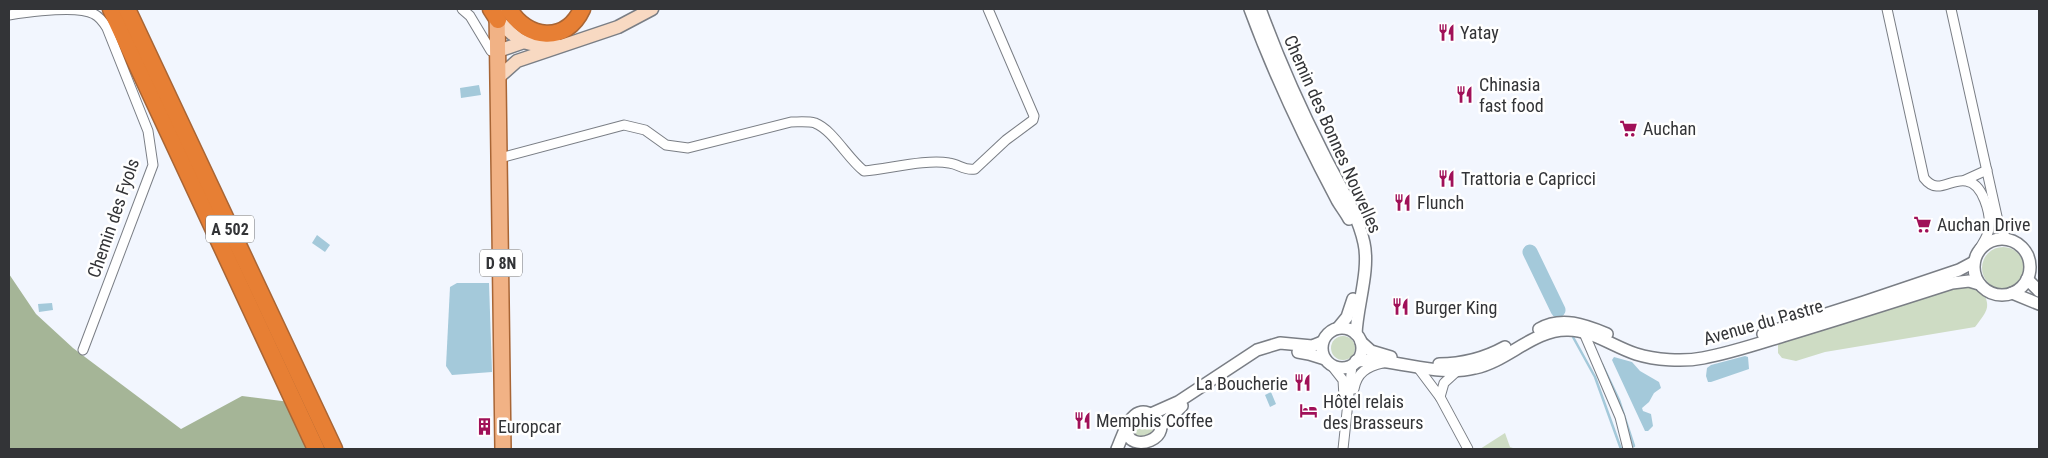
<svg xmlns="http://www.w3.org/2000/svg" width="2048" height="458" font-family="'Roboto Condensed',sans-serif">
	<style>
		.green { fill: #cedcc4 }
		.forest { fill: #a5b597 }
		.water { fill: #a4c9da }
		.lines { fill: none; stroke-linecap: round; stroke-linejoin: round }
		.stream { stroke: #a4c9da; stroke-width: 2.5 }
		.river { stroke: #a4c9da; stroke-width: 15 }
		.minor-casing { stroke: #7a7e85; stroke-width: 11 }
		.tertiary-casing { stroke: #7a7e85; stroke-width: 14 }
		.secondary-casing { stroke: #7a7e85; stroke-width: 15 }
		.primary-casing { stroke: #a86535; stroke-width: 18 }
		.motorway-casing { stroke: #a86535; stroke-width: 19 }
		.minor { stroke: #fff; stroke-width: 9 }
		.tertiary { stroke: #fff; stroke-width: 11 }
		.secondary { stroke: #f8d9c2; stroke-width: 12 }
		.primary { stroke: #f1b285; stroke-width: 15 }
		.motorway { stroke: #e77f34; stroke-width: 16 }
		.labels { text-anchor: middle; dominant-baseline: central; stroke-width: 5; stroke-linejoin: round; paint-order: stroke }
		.shield { fill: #fff; stroke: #707173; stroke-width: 1 }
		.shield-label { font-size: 16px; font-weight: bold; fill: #333437 }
		.poi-label { font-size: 18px; fill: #333437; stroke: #fff; text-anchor: start }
		.street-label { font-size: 18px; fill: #333437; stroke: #fff }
	</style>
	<rect width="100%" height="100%" fill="#f2f6fe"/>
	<!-- green -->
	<g class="green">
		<circle cx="2003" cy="268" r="21"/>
		<path d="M 1979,284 C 1991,306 1990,308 1975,327 L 1825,352 L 1796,361 L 1782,358 L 1778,353 L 1778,344 L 1784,338 L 1937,292 Z"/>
		<circle cx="1343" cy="348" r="12"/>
		<circle cx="1143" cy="429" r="10"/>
		<path d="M 1505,433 L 1510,447 L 1516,449 L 1480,449 Z"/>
	</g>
	<!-- forest -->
	<path class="forest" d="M 9,274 L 36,314 L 73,348 L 181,429 L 242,396 L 290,402 L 311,449 L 9,449 Z"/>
	<!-- water -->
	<g class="water">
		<path d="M 479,85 L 481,95 L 461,98 L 460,88 Z"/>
		<path d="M 317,235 L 330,245 L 325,252 L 312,243 Z"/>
		<path d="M 457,283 L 489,283 L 492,372 L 452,375 L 446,366 L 450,287 Z"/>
		<path d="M 52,303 L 53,310 L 39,312 L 38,304 Z"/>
		<path d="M 1745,356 L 1748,357 L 1749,369 L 1711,382 L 1708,382 L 1706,376 L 1707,368 L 1711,365 Z"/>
		<path d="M 1614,357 L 1632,362 L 1640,371 L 1659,382 L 1661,388 L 1654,393 L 1649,402 L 1642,408 L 1643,411 L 1651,414 L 1653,426 L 1648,431 L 1645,431 L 1612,360 Z"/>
		<path d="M 1271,392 L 1276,404 L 1270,407 L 1265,395 Z"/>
	</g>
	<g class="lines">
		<!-- stream -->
		<g class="stream">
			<path d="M 1573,337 L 1595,377 L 1621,449"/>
			<path d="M 1602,364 L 1619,400 L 1634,446"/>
		</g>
		<!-- river -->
		<path class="river" d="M 1530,252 L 1558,310"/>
		<defs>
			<g id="minor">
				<path d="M 462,9 L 470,16 L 491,51 L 498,51"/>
				<path d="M 1887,9 L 1924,178 C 1938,196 1950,178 1966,181 C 1983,183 1991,214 1989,229 C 1988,236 1982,244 1979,250"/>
				<path d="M 1951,9 L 1998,221 L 2006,239"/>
				<path d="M 9,15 C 29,12 77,5 94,14 C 100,17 104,23 107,28 L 148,131 L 153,165 L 83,350"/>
				<path d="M 500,158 L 624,125 L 645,130 L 666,145 L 688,148 L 791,122 C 799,122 808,121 815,123 C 833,130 848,159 864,171 C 889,169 925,159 949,163 C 959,164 964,171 975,169 L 1006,140 L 1033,120 L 1034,116 L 988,9"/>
				<path d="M 1965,180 L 1987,170"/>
				<path d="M 1584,333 L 1620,417 L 1628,449"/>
				<path d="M 1332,366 L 1343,380 L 1344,397"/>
				<path d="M 1419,369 L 1440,397 L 1468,449"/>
				<path d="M 1354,389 C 1357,372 1367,367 1383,363"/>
				<path d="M 1440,397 L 1444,383 L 1456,372"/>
				<path d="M 1343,449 L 1352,365"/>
			</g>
			<g id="tertiary">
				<path d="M 1250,9 C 1274,74 1304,138 1337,200 C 1341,207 1346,213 1349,219"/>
				<path d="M 1260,9 C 1278,58 1299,106 1323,153 C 1337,182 1357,211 1364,243 C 1370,270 1357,306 1356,334"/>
				<circle cx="2002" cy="267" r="28"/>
				<path d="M 2027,279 L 2039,291"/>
				<path d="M 2012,293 L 2039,304"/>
				<path d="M 1338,328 L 1347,317 L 1353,299"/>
				<circle cx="1342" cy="348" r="20"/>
				<path d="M 1539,329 C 1562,316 1585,325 1607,334"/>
				<path d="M 1763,334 L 1864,302 L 1959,270 L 1974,262"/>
				<path d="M 1361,342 L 1371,351 L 1391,357"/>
				<path d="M 1298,352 L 1309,354 L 1325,359"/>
				<path d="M 1356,361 C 1396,357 1435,378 1475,368 C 1508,361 1534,329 1568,330 C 1592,330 1614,347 1636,354 C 1655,360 1683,362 1703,358 C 1730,353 1757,344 1783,336 C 1839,319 1896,301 1952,283 L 1969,281 L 1979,284"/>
				<path d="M 1439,364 C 1463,364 1485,358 1505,347"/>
				<path d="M 1151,414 L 1178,402 L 1257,350 L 1280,343 L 1312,346 L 1322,342"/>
				<path d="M 1160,427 L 1182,406"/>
				<path d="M 1117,449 C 1123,436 1132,400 1153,416 C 1180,435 1128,458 1126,428"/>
			</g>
			<g id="secondary">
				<path d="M 498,20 C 517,40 526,49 555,43"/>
				<path d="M 498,51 L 524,42"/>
				<path d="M 500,76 L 517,61 L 618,27 L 652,9"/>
			</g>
			<path id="primary" d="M 497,9 L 503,449"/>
			<g id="motorway">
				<path d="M 111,9 L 316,449"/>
				<path d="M 127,9 L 334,449"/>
				<path d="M 491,9 L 498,20"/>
				<path d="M 509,9 C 527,40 566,44 582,9"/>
			</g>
		</defs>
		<!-- minor casing -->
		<use href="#minor" class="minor-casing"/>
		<!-- tertiary casing -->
		<use href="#tertiary" class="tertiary-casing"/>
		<!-- secondary casing -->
		<use href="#secondary" class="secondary-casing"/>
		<!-- primary casing -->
		<use href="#primary" class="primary-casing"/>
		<!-- motorway casing -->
		<use href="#motorway" class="motorway-casing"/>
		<!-- minor -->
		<use href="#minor" class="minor"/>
		<!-- tertiary -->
		<use href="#tertiary" class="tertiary"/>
		<!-- secondary -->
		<use href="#secondary" class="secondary"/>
		<!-- primary -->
		<use href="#primary" class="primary"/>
		<!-- motorway -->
		<use href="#motorway" class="motorway"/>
	</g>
	<!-- icons -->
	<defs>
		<symbol id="restaurant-bare" viewBox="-9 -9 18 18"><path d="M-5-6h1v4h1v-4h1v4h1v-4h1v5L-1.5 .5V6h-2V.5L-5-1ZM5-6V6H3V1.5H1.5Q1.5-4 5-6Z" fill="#a01058" stroke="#fff" stroke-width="2.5" paint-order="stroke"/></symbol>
		<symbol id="supermarket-bare" viewBox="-9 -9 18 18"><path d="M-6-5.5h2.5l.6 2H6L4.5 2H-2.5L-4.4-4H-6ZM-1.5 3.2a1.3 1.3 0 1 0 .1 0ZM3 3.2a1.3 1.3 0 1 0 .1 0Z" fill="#a01058" stroke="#fff" stroke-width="2.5" paint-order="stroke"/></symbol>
		<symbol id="hotel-bare" viewBox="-9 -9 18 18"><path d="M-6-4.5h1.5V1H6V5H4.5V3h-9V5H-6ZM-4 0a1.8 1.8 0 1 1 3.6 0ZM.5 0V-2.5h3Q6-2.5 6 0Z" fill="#a01058" stroke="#fff" stroke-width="2.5" paint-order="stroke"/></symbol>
		<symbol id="building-bare" viewBox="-9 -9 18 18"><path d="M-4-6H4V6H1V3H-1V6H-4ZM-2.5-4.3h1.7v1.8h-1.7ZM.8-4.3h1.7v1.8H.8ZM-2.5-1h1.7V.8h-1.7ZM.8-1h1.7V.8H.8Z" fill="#a01058" stroke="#fff" stroke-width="2.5" paint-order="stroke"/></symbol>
	</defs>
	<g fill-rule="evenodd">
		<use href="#restaurant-bare" x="1434" y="20" width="25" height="25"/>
		<use href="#restaurant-bare" x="1452" y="82" width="25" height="25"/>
		<use href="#supermarket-bare" x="1616" y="116" width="25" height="25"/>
		<use href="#restaurant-bare" x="1434" y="166" width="25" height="25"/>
		<use href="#restaurant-bare" x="1390" y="190" width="25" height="25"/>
		<use href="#supermarket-bare" x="1910" y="212" width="25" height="25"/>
		<use href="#restaurant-bare" x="1388" y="294" width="25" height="25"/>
		<use href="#restaurant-bare" x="1290" y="370" width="25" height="25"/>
		<use href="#hotel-bare" x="1296" y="398" width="25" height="25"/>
		<use href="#restaurant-bare" x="1070" y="408" width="25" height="25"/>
		<use href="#building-bare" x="472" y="414" width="25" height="25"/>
	</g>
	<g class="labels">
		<!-- shield labels -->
		<g class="shield">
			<rect x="206" y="215.5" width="48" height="27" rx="4"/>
			<rect x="480" y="249.5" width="42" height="27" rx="4"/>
		</g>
		<g class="shield-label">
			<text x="230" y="229">A 502</text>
			<text x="501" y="263">D 8N</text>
		</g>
		<!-- poi labels -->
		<g class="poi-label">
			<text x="1460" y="32">Yatay</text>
			<text x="1479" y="84">Chinasia<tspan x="1479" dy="21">fast food</tspan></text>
			<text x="1643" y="128">Auchan</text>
			<text x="1461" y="178">Trattoria e Capricci</text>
			<text x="1417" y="202">Flunch</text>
			<text x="1937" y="224">Auchan Drive</text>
			<text x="1415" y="307">Burger King</text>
			<text x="1288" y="383" text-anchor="end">La Boucherie</text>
			<text x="1323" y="401">Hôtel relais<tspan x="1323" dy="21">des Brasseurs</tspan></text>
			<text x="1096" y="420">Memphis Coffee</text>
			<text x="498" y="426">Europcar</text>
		</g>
		<!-- street labels -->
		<g class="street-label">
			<text transform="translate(1333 134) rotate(66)">Chemin des Bonnes Nouvelles</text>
			<text transform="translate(113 218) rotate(-71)">Chemin des Fyols</text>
			<text transform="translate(1763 322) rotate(-16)">Avenue du Pastre</text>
		</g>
	</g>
	<!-- border -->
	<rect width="2048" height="458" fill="none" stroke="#333437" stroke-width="20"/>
</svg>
